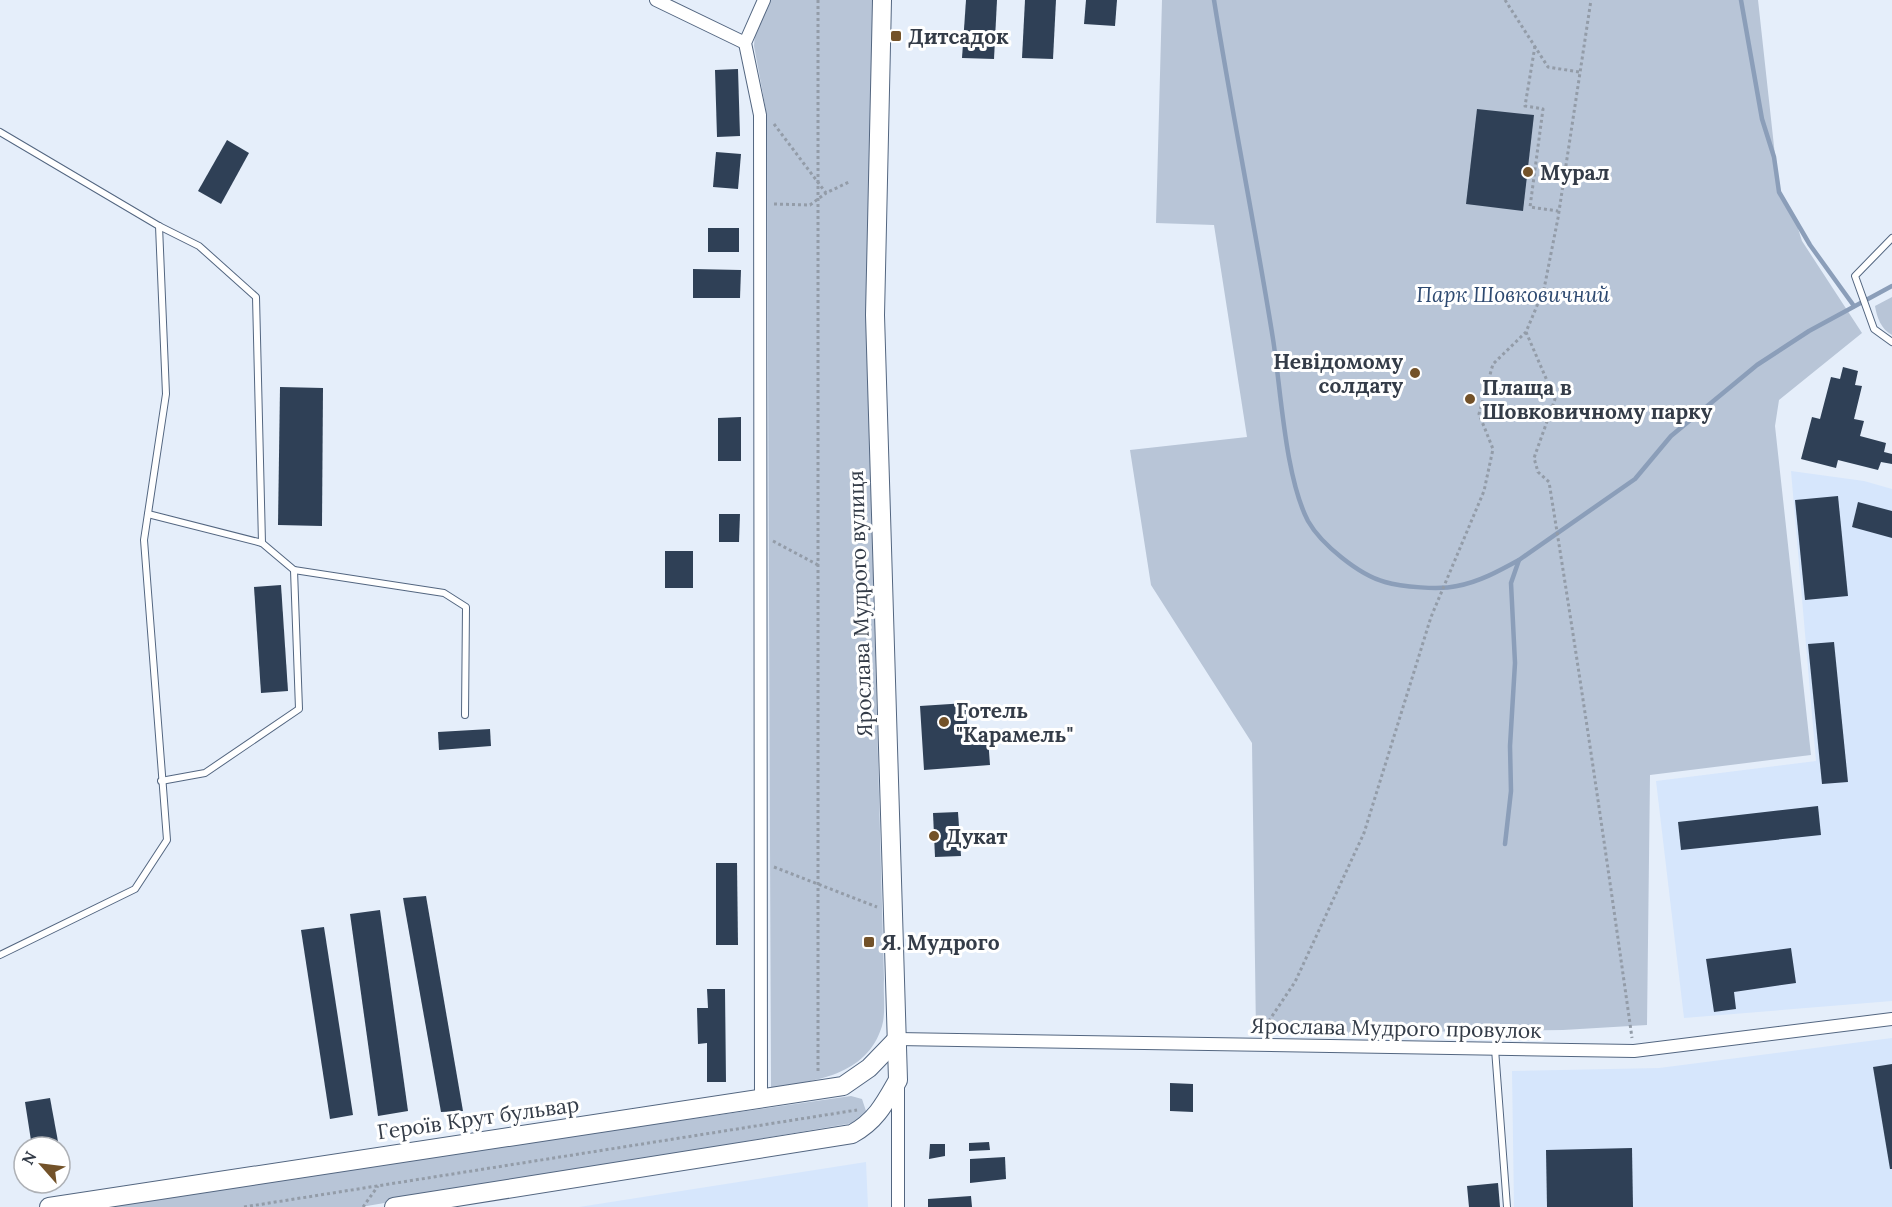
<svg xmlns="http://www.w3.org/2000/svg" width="1892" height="1207" font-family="Lora,serif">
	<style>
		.built { fill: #d6e6fc }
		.green { fill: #b8c5d7 }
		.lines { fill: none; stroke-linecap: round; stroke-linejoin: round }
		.stream { stroke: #8b9eb9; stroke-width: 4.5 }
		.building { fill: #2f4056 }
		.lane-casing { stroke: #536680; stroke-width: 8 }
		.street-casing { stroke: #536680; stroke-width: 14 }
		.secondary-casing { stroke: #536680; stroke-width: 20 }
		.path { stroke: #939ca8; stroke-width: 3; stroke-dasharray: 3 3; stroke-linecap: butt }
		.lane { stroke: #fff; stroke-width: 6 }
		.street { stroke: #fff; stroke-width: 12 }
		.secondary { stroke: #fff; stroke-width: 18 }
		.poi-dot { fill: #735229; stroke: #fff; stroke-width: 2 }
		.labels { text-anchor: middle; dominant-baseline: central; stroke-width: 6; stroke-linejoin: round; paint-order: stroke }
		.poi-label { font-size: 21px; font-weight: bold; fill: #343c48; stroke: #fff; text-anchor: start }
		.park-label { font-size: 21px; font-style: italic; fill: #2e4a71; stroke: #fff }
		.street-label { font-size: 21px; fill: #343c48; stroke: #fff }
	</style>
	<rect width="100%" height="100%" fill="#e5eefa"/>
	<!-- built -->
	<g class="built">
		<path d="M 1791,471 L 1864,481 L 1892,489 L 1892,1001 L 1684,1018 L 1656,781 L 1816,761 Z"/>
		<path d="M 1892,1038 L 1892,1207 L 1514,1207 L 1512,1071 L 1659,1068 Z"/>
		<path d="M 866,1162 L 868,1207 L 579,1207 Z"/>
	</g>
	<!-- green -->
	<g class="green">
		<path d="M 771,0 L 874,0 L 867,351 L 884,979 C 883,993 886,1013 882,1026 C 867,1076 814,1081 771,1088 L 767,116 L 754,46 L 755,32 Z"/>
		<path d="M 1162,0 L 1758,0 L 1779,192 L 1795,219 L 1802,241 L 1862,333 L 1779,400 L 1775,426 L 1811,755 L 1650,775 L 1647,1025 L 1563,1030 L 1256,1034 L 1252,743 L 1151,585 L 1130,450 L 1247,437 L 1214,225 L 1156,223 Z"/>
		<path d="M 1892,297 L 1892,335 C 1881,329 1877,318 1875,306 Z"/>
		<path d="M 851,1096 L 862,1099 L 867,1114 L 859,1122 L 361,1207 L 79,1207 Z"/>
	</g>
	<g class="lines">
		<!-- stream -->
		<g class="stream">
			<path d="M 1214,0 C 1232,113 1255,226 1273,339 C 1281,390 1285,477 1308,521 C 1321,544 1359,575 1385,582 C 1401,587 1440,590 1457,586 C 1479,582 1499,571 1519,560"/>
			<path d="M 1741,0 L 1762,119 L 1774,157 L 1779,192 L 1810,245 L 1854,306"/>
			<path d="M 1505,844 L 1511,791 L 1510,746 L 1515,663 L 1511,583 L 1519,560 L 1635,479 L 1671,436 L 1757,365 L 1809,331 L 1892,286"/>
		</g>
	</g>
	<!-- building -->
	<g class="building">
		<path d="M 966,0 L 997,0 L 994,59 L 962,58 Z"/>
		<path d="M 1025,0 L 1056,0 L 1053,59 L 1022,58 Z"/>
		<path d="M 1086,0 L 1117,0 L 1115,26 L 1084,24 Z"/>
		<path d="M 738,69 L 740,136 L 717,137 L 715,70 Z"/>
		<path d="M 1477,109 L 1534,115 L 1523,211 L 1466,204 Z"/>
		<path d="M 227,140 L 249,153 L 221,204 L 198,191 Z"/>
		<path d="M 716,152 L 741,154 L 738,189 L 713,187 Z"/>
		<rect x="708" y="228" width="31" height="24"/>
		<path d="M 693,269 L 741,270 L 740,298 L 693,298 Z"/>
		<path d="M 1843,367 L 1858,371 L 1855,385 L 1862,386 L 1854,419 L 1864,421 L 1860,436 L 1886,443 L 1884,452 L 1892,454 L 1892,464 L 1881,462 L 1878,470 L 1838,460 L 1836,468 L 1801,459 L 1812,417 L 1820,419 L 1831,377 L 1840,379 Z"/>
		<path d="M 280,387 L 323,388 L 322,526 L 278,525 Z"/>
		<path d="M 741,417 L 741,461 L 718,461 L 718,418 Z"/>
		<path d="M 1838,496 L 1848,596 L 1805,600 L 1795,500 Z"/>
		<path d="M 1858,502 L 1892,511 L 1892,538 L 1852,527 Z"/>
		<path d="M 719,514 L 740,514 L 739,542 L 719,542 Z"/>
		<rect x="665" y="551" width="28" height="37"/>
		<path d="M 281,585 L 288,691 L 261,693 L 254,587 Z"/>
		<path d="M 1834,642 L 1848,782 L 1822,784 L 1808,644 Z"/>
		<path d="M 966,703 L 968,740 L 988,738 L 990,765 L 924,770 L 920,706 Z"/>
		<path d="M 490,729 L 491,746 L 439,750 L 438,732 Z"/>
		<path d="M 1818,806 L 1821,835 L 1681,850 L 1678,822 Z"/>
		<path d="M 958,812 L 961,856 L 935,857 L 933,813 Z"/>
		<path d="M 716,863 L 737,863 L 738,945 L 716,945 Z"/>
		<path d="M 426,896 L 463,1111 L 441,1112 L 403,898 Z"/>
		<path d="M 380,910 L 408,1111 L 378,1116 L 350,914 Z"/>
		<path d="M 324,927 L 353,1115 L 330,1119 L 301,930 Z"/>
		<path d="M 1791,948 L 1796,983 L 1734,992 L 1736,1009 L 1714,1012 L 1706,959 Z"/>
		<path d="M 707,989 L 725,989 L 726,1082 L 707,1082 L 707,1043 L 698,1044 L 697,1008 L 708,1008 Z"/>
		<path d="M 1892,1064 L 1892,1169 L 1890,1169 L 1873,1067 Z"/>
		<path d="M 1170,1083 L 1193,1084 L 1193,1112 L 1170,1111 Z"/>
		<path d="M 50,1098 L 59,1147 L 32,1147 L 25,1102 Z"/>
		<path d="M 989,1142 L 990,1150 L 969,1151 L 969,1143 Z"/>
		<path d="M 930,1144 L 945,1144 L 945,1156 L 929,1159 Z"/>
		<path d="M 1632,1148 L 1633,1207 L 1547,1207 L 1546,1150 Z"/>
		<path d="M 1005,1157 L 1006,1179 L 970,1183 L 970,1159 Z"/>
		<path d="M 1498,1183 L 1500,1207 L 1469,1207 L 1467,1186 Z"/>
		<path d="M 971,1196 L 972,1207 L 928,1207 L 928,1199 Z"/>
	</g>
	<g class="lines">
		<defs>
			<g id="lane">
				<path d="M 0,132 L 159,226 L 199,246 L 256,297 L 262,543"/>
				<path d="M 1892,238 L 1855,276 L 1874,329 L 1892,342"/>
				<path d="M 148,514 L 262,543 L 294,570 L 444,593 L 466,607 L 465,715"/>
				<path d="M 161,781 L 205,773 L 299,709 L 294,570"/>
				<path d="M 0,955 L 135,889 L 167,840 L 144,540 L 166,394 L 159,226"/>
				<path d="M 1495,1049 L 1507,1207"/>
			</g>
			<g id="street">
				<path d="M 656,0 L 745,43"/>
				<path d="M 897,1039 L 1634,1051 L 1892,1019"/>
				<path d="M 898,1085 L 898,1207"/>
				<path d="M 761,1100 L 760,115 L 745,43 L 764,0"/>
			</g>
			<g id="secondary">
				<path d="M 49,1207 L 843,1086 L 869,1068 L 897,1039"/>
				<path d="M 394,1207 L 852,1134 C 876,1121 885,1103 898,1080 L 875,315 L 882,0"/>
			</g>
		</defs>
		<!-- lane casing -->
		<use href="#lane" class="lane-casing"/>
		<!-- street casing -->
		<use href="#street" class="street-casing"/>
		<!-- secondary casing -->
		<use href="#secondary" class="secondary-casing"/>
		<!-- path -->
		<g class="path">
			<path d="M 818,0 L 818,1073"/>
			<path d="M 1505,0 L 1548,67 L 1579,72"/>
			<path d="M 1535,46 L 1525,106 L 1543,109 L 1530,207 L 1558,211"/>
			<path d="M 774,124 L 826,193 L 849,182"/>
			<path d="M 774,204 L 810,205 L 826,193"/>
			<path d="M 1526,332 L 1555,399 L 1534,458 L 1538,472 L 1549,482 C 1579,667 1606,852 1632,1038"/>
			<path d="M 773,541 L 818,565"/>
			<path d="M 774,867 L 877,907"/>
			<path d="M 1262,1031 L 1295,982 L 1364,833 L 1431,617 L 1484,491 L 1493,449 L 1479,414 L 1493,364 L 1526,332 L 1544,289 L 1558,218 L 1591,0"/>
			<path d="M 244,1207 L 857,1110"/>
			<path d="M 363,1207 L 378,1186"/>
		</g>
		<!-- lane -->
		<use href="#lane" class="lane"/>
		<!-- street -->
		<use href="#street" class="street"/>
		<!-- secondary -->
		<use href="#secondary" class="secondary"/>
	</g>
	<!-- markers -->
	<g class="poi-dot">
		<rect x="890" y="30" width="12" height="12" rx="3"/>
		<circle cx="1528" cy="172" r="6"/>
		<circle cx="1415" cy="373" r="6"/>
		<circle cx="1470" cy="399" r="6"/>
		<circle cx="944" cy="722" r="6"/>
		<circle cx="934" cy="836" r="6"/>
		<rect x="863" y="936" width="12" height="12" rx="3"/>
	</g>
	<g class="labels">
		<!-- poi labels -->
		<g class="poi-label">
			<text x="908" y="36">Дитсадок</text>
			<text x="1540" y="172">Мурал</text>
			<text x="1403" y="361" text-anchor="end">Невідомому<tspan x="1403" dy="24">солдату</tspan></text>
			<text x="1482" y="387">Плаща в<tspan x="1482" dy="24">Шовковичному парку</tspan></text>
			<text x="956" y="710">Готель<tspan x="956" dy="24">"Карамель"</tspan></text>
			<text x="946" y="836">Дукат</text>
			<text x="881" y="942">Я. Мудрого</text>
		</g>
		<!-- park labels -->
		<g class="park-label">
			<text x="1513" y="294">Парк Шовковичний</text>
		</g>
		<!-- street labels -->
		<g class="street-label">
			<text transform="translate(860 604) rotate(-92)">Ярослава Мудрого вулиця</text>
			<text transform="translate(1396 1028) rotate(1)">Ярослава Мудрого провулок</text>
			<text transform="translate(478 1118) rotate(-8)">Героїв Крут бульвар</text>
		</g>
	</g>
	<!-- north arrow -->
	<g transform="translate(42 1165) rotate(298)"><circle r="28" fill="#ffffff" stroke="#aeb1b6" stroke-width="1.5"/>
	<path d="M0-4.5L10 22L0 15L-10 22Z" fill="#735229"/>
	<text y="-9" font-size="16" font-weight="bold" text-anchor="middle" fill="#343c48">N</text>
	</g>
</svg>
